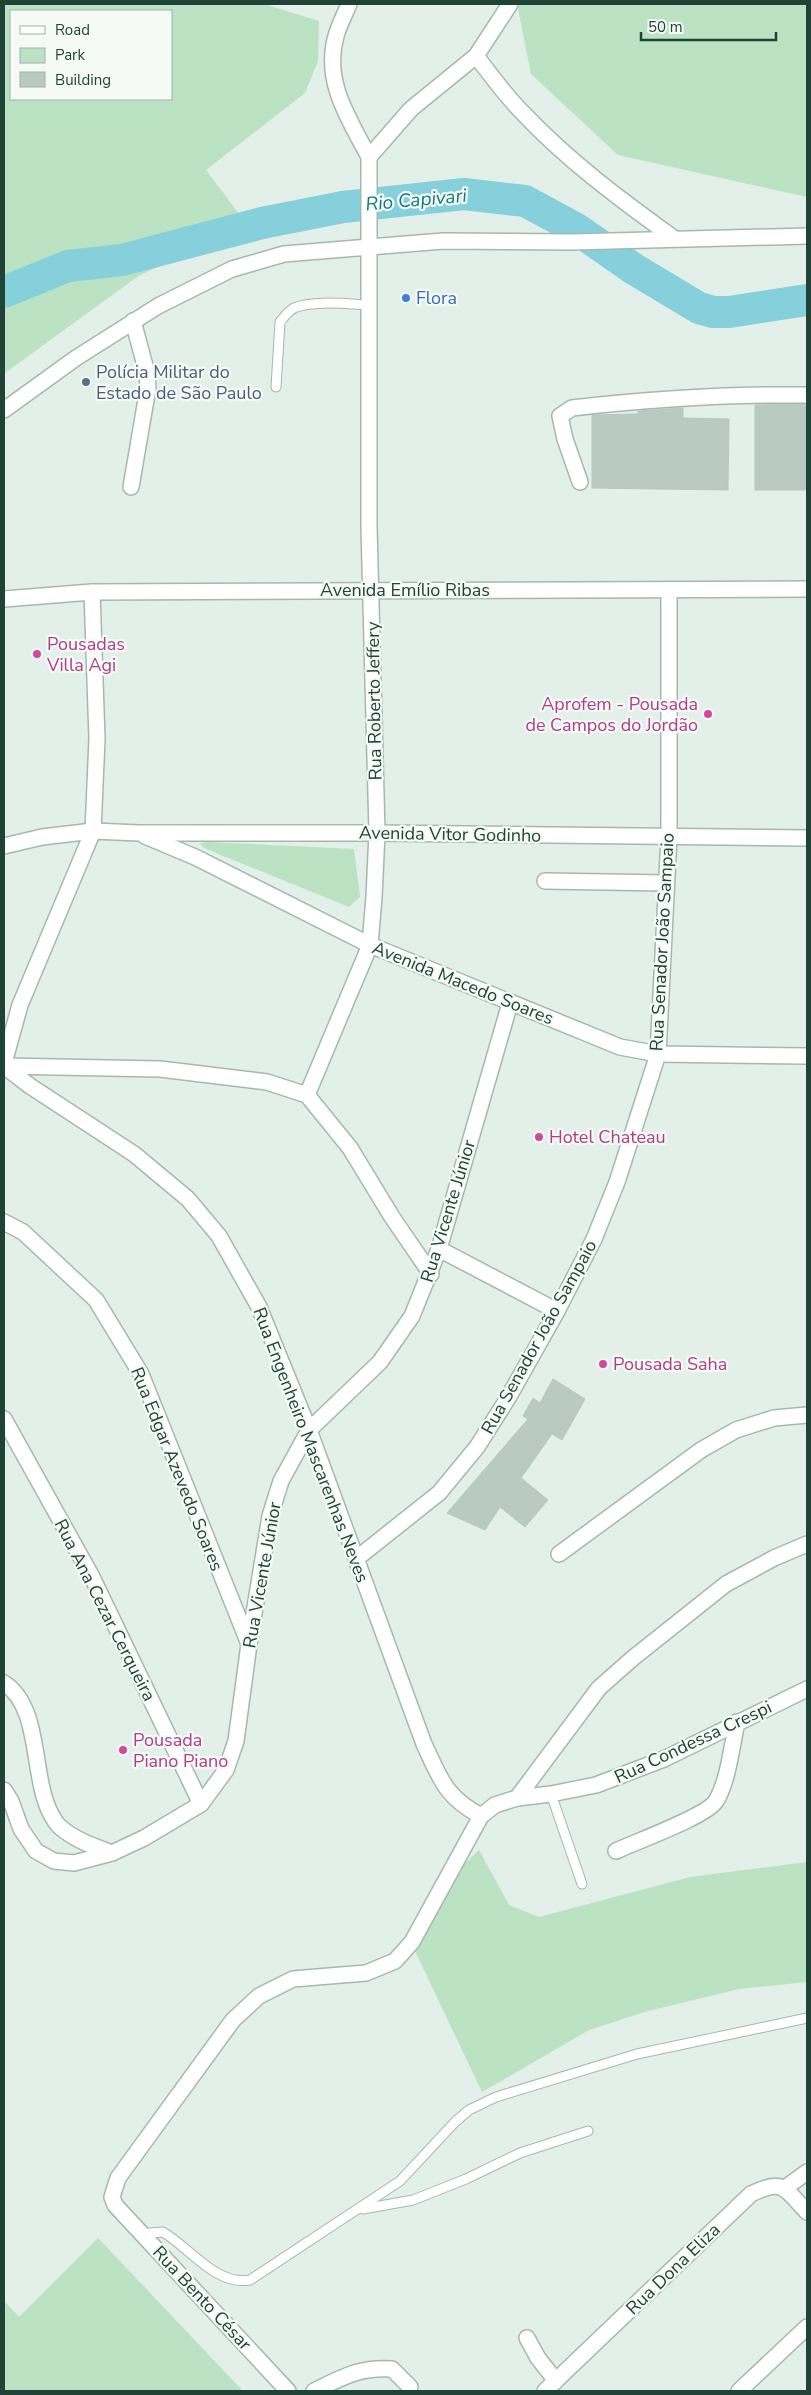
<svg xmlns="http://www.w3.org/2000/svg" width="811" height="2395" font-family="'Nunito Sans',sans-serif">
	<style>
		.green { fill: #bae2c3; fill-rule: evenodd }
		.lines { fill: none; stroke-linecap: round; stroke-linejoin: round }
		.river { stroke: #85d0da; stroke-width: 32 }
		.building { fill: #b8cac2; stroke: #b5c9c0 }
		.service-casing { stroke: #a5b8b0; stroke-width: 11 }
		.minor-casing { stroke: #a5b8b0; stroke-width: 18 }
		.tertiary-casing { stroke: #a5b8b0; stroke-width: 18 }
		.service { stroke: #fff; stroke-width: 9 }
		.minor { stroke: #fff; stroke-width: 15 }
		.tertiary { stroke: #fff; stroke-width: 15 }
		.shop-dot { fill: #3f7fe0; stroke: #f5faf7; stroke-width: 2 }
		.service-dot { fill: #5c6f8a; stroke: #f5faf7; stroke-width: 2 }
		.hotel-dot { fill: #d1479c; stroke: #f5faf7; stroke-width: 2 }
		.labels { text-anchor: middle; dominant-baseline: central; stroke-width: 4.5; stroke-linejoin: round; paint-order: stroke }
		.shop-label { font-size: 18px; fill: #366cbe; stroke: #f5faf7; text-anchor: start }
		.service-label { font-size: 18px; fill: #4e5e75; stroke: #f5faf7; text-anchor: start }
		.street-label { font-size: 18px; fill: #204338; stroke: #f5faf7 }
		.hotel-label { font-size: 18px; fill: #b23c85; stroke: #f5faf7; text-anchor: start }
		.water-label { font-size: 19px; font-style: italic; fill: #137887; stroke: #f5faf7 }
	</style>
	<rect width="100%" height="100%" fill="#e3efe9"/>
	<!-- green -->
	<g class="green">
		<path d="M 4,4 L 264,4 L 319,21 L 318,61 L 305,93 L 206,170 L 245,222 L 137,277 L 5,373 ZM 11,11 L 171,11 L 171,99 L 11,99 Z"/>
		<path d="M 517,4 L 807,4 L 807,197 L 618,155 L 531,74 Z"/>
		<path d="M 207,842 L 354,849 L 360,897 L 349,907 L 204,848 L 200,844 Z"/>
		<path d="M 479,1850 L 509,1905 L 539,1917 L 690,1877 L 807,1862 L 807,1982 L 739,1989 L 648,2011 L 589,2030 L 482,2092 L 415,1951 L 456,1872 Z"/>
		<path d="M 98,2238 L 243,2391 L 4,2391 L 4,2301 L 19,2317 Z"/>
	</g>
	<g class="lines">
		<!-- river -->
		<path class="river" d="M 4,292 L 68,266 L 122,260 L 262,223 L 343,207 L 464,194 L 525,201 L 575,228 L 634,269 L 699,308 L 713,312 L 729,312 L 807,300"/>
	</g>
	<!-- building -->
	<g class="building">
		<path d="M 807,404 L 807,490 L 755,490 L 755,405 Z"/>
		<path d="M 683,408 L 683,418 L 729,419 L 728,490 L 592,488 L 592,415 L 638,414 L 638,411 Z"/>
		<path d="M 553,1379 L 585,1399 L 562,1440 L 552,1434 L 521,1478 L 548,1500 L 525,1527 L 500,1507 L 485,1530 L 447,1513 L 528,1419 L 523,1416 L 533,1398 L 540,1403 Z"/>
	</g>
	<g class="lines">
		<defs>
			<g id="service">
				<path d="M 276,387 L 280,322 C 284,317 288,311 294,308 C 312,300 348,304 368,305"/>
				<path d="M 551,1794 L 582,1884"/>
				<path d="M 363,2209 L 413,2200 L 466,2179 L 520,2153 L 588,2131"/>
				<path d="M 145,2236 L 150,2233 L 163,2232 C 190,2248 216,2286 250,2280 L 400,2181 L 455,2122 L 469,2110 L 496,2097 L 637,2054 L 807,2018"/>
			</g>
			<g id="minor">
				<path d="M 349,4 C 345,14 339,25 336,36 C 323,81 349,119 369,157"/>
				<path d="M 476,56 C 491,75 505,95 522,112 C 568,161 621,200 675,239"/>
				<path d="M 580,482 L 565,439 L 560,416 L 572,408 C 651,399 728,394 807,395"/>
				<path d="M 131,487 L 148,388 L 147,373 L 133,321"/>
				<path d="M 145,836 L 195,857 L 370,945 L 620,1047 L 658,1054 L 807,1056"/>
				<path d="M 4,846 L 42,837 L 93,831 L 139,833 L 377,833 L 807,838"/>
				<path d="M 545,881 L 666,883"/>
				<path d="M 4,1063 L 20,1005 L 93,831 L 97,739 L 92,592"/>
				<path d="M 4,1066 L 30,1086 L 134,1154 L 188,1199 L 219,1236 L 259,1307 L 309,1430 L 424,1744 C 440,1778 445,1797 481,1816"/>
				<path d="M 4,1066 L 160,1069 L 267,1082 L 307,1095 L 350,1148 L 392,1217 L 431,1274"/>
				<path d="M 307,1095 L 370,945 L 374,897 L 377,833 L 369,527 L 369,157 L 411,109 L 476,56 L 510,4"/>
				<path d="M 4,1222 L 23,1232 L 96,1300 L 141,1374 L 249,1644"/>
				<path d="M 439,1249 L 557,1311"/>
				<path d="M 4,1419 L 92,1577 L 201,1804"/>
				<path d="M 559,1554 L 701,1450 L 736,1430 L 774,1418 L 807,1415"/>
				<path d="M 356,1559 L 439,1493 L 477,1447 L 508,1398 L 557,1311 L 594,1239 L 617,1182 L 658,1054 L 669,836 L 669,590"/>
				<path d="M 4,1683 C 42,1707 31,1778 51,1814 C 54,1819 56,1824 60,1827 C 75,1840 93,1846 112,1853"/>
				<path d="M 4,1790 L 11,1801 L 21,1829 L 36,1851 L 54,1861 L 74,1863 L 112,1853 L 144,1838 L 201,1804 L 226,1770 L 236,1741 L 249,1644 L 270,1516 L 281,1481 L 309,1430 L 380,1362 L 412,1316 L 439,1249 L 510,1003"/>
				<path d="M 517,1798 L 551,1794 L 596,1785 L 664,1759 L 807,1689"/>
				<path d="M 616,1851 C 635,1842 707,1816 716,1801 C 728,1782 732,1745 737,1722"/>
				<path d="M 785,2188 L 807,2172"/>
				<path d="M 527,2338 L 538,2358 L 556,2381"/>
				<path d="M 288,2391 L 115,2205 L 112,2197 L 118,2178 L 233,2020 L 259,1996 L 293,1979 L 366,1973 L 395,1961 L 412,1942 L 481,1816 L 495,1805 L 517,1798 L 599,1688 L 633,1658 L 726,1584 L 774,1558 L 807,1544"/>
				<path d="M 314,2391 C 343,2377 359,2367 392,2369 L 410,2387"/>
				<path d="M 545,2391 L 751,2194 C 784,2178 784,2188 807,2212"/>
			</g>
			<g id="tertiary">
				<path d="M 4,410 L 76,358 L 158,306 L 232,269 L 284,254 L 443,241 L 572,242 L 807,236"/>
				<path d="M 4,599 L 92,592 L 807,589"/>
				<path d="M 739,2391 L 807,2327"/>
			</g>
		</defs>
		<!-- service casing -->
		<use href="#service" class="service-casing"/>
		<!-- minor casing -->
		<use href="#minor" class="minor-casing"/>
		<!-- tertiary casing -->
		<use href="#tertiary" class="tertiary-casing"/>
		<!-- service -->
		<use href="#service" class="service"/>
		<!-- minor -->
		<use href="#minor" class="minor"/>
		<!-- tertiary -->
		<use href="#tertiary" class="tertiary"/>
	</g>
	<!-- markers -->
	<circle class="shop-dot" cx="406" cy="298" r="5"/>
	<circle class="service-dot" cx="86" cy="382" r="5"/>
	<g class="hotel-dot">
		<circle cx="37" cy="654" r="5"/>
		<circle cx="708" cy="714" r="5"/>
		<circle cx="539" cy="1137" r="5"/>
		<circle cx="603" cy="1364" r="5"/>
		<circle cx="123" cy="1750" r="5"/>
	</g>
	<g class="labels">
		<!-- shop labels -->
		<g class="shop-label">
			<text x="416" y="298">Flora</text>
		</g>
		<!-- service labels -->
		<g class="service-label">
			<text x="96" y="372">Polícia Militar do<tspan x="96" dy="21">Estado de São Paulo</tspan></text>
		</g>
		<!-- street labels -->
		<g class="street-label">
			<text x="405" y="590">Avenida Emílio Ribas</text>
			<text transform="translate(374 701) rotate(-91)">Rua Roberto Jeffery</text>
			<text transform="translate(450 834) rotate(1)">Avenida Vitor Godinho</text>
			<text transform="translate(662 942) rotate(-87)">Rua Senador João Sampaio</text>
			<text transform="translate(463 983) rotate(22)">Avenida Macedo Soares</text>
			<text transform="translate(448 1211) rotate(-73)">Rua Vicente Júnior</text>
			<text transform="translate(539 1337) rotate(-61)">Rua Senador João Sampaio</text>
			<text transform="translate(311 1445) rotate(69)">Rua Engenheiro Mascarenhas Neves</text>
			<text transform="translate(177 1469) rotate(68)">Rua Edgar Azevedo Soares</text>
			<text transform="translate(262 1575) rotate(-80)">Rua Vicente Júnior</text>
			<text transform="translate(105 1610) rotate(63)">Rua Ana Cezar Cerqueira</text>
			<text transform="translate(693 1742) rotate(-25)">Rua Condessa Crespi</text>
			<text transform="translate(673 2269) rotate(-44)">Rua Dona Eliza</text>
			<text transform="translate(202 2298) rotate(47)">Rua Bento César</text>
		</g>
		<!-- hotel labels -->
		<g class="hotel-label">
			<text x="47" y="644">Pousadas<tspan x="47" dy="21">Villa Agi</tspan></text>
			<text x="698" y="704" text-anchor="end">Aprofem - Pousada<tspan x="698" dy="21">de Campos do Jordão</tspan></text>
			<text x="549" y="1137">Hotel Chateau</text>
			<text x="613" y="1364">Pousada Saha</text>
			<text x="133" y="1740">Pousada<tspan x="133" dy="21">Piano Piano</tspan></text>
		</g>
		<!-- water labels -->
		<g class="water-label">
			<text transform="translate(416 200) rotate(-5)">Rio Capivari</text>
		</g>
	</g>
	<!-- border -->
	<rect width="811" height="2395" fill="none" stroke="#204338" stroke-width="10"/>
	<!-- legend -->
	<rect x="10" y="10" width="162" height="90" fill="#f5faf7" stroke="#a0b1ab"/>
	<rect x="20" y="26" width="25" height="8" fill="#ffffff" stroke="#a0b1ab"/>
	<text x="55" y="35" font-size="15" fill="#204338">Road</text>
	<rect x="20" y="48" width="25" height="15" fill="#bae2c3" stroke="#a0b1ab"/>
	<text x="55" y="60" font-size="15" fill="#204338">Park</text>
	<rect x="20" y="72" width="25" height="15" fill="#b8cac2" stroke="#a0b1ab"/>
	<text x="55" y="85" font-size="15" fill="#204338">Building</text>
	<!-- scale -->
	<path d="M641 32v8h135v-8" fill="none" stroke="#204338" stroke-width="2.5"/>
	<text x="648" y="32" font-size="15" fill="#204338" stroke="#f5faf7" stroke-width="4" paint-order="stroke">50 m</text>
</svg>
